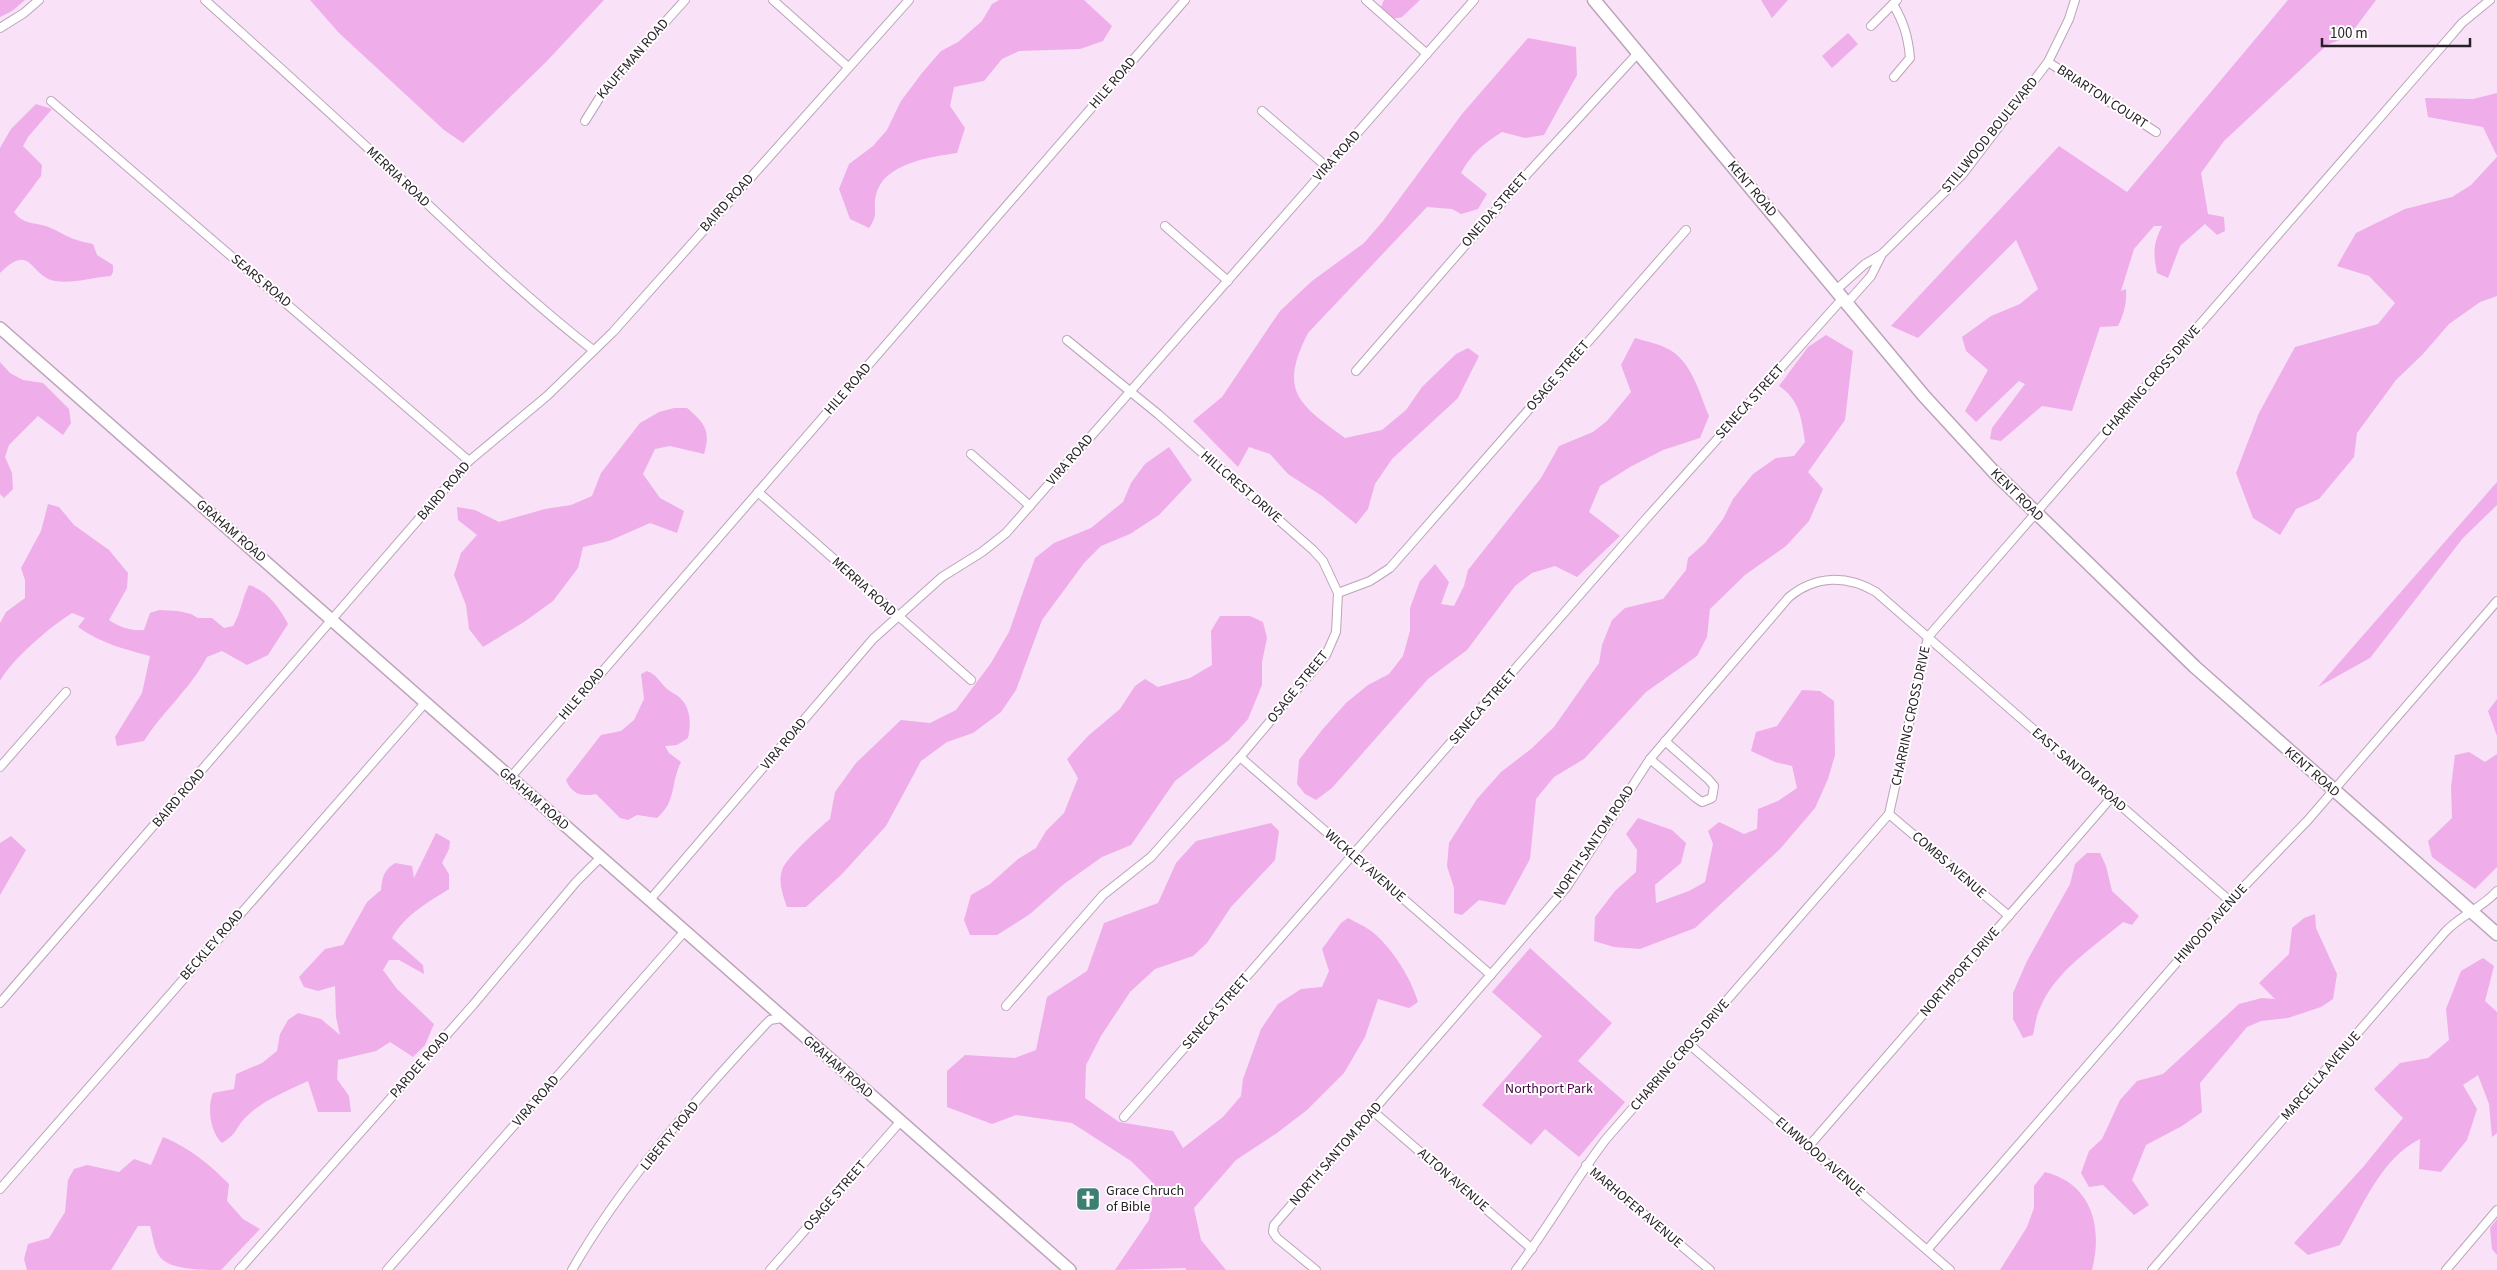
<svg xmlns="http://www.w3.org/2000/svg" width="2497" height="1270" font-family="'Source Sans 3',sans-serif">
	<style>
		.green { fill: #efadea }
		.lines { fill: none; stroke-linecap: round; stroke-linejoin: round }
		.minor-casing { stroke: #bba4b9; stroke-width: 10 }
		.secondary-casing { stroke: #bba4b9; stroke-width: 14 }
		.primary-casing { stroke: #bba4b9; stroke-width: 15 }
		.minor { stroke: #fff; stroke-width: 8 }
		.secondary { stroke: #fff; stroke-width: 11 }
		.primary { stroke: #fff; stroke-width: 12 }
		.labels { text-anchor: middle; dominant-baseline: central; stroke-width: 4; stroke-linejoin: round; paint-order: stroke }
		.street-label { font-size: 14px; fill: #292128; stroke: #fff }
		.park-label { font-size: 14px; fill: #4a0649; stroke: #fff }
		.poi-label { font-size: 14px; fill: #292128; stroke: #fff; text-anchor: start }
	</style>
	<rect width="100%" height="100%" fill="#f9e1f7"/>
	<!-- green -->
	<g class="green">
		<path d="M 0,0 L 25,0 L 12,11 L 0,17 Z"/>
		<path d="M 310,0 L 604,0 L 546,62 L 463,143 L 444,130 L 339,33 Z"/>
		<path d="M 999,0 L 1084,0 L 1112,26 L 1103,41 L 1080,49 L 1019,51 L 1002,59 L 984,81 L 954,87 L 950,106 L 965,128 L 957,153 C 931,157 883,163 876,195 C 872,210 880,212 869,228 L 850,219 L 839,189 L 849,164 L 873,146 L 887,130 L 901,101 L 922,73 L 941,51 L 958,42 L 982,21 L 992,4 Z"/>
		<path d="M 1384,0 L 1420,0 L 1402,17 L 1393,19 L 1381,7 Z"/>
		<path d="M 1761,0 L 1788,0 L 1772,18 Z"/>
		<path d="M 2288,0 L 2376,0 L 2349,36 L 2327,45 L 2224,141 L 2201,173 L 2208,214 L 2224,217 L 2225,231 L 2217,235 L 2205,224 L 2180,246 L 2168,278 L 2157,273 C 2153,252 2153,245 2162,226 L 2154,226 L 2134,249 L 2121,291 L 2126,289 C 2127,303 2124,313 2118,326 L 2100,327 L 2072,411 L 2042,406 L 2001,441 L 1990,439 L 1992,428 L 2025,384 L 2019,381 L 1976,422 L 1965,411 L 1988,370 L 1966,351 L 1962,337 L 1991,316 L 2020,304 L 2038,289 L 2016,240 L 1918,338 L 1891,326 L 2059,146 L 2127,192 Z"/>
		<path d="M 1848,33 L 1858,44 L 1832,68 L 1822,56 Z"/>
		<path d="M 1528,38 L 1576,47 L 1577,75 L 1544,135 L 1525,138 L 1502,132 C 1484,143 1471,154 1461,173 L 1487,194 L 1478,209 L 1461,214 L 1452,209 L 1427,207 L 1308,333 C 1278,392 1299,404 1345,438 L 1382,430 L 1406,410 L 1422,387 L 1456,354 L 1468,348 L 1479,356 L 1458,398 L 1392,459 L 1375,484 L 1368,509 L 1356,524 L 1322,496 L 1288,474 L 1270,454 L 1249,447 L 1238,467 L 1193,421 L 1222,397 L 1280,311 L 1312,281 L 1364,243 L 1383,221 L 1462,114 Z"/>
		<path d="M 2497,93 L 2497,156 L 2483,127 L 2428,117 L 2425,98 L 2473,99 Z"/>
		<path d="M 36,104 L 52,109 L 28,137 L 23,146 L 42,165 L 41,176 L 14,212 C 25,227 38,221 53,229 C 71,238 73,240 93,244 L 97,255 L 113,265 L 113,272 L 111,276 C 93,277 73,284 55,281 C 29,276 32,241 0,273 L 0,148 L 11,129 Z"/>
		<path d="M 2497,157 L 2497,296 L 2480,302 L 2449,324 L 2423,354 L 2396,380 L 2357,433 L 2354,457 L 2319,499 L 2296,509 L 2280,535 L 2253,518 L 2236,473 L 2259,413 L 2295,347 L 2378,324 L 2395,303 L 2369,276 L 2337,266 L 2356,233 L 2405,209 L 2452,197 L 2471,185 Z"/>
		<path d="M 1826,335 L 1853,351 L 1845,420 L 1808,472 L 1823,489 L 1809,521 L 1786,546 L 1745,575 L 1710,609 L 1707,637 L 1697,656 L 1646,692 L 1584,759 L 1554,777 L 1536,799 L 1530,859 L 1505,905 L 1479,900 L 1462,915 L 1454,913 L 1454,888 L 1447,866 L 1449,843 L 1477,799 L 1501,772 L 1531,749 L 1554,727 L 1599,663 L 1602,645 L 1612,620 L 1625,608 L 1663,599 L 1686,570 L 1688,558 L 1705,543 L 1723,519 L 1733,499 L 1753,474 L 1776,458 L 1794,456 L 1805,442 C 1802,419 1799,399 1779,386 L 1808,347 Z"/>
		<path d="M 1635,338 C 1645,341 1656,343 1666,348 C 1691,359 1699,392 1709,416 L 1700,438 L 1663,450 L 1630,467 L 1600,486 L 1589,512 L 1620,536 L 1577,577 L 1555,566 L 1532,573 L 1515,586 L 1467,650 L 1428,679 L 1332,788 L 1316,800 L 1305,794 L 1297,784 L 1299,760 L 1322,730 L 1346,703 L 1368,685 L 1389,674 L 1403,656 L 1410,631 L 1410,608 L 1420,581 L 1435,564 L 1449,582 L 1441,604 L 1454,606 L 1464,586 L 1468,570 L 1541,478 L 1559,446 L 1593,432 L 1607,421 L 1631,392 L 1621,365 Z"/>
		<path d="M 0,362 L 10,373 L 23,380 L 43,383 L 69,409 L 71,423 L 63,435 L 38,416 L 9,445 L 5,457 L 12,473 L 13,489 L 4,498 L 0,494 Z"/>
		<path d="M 674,408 L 687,408 C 705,423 711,431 704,454 L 670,446 L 655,449 L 643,474 L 660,498 L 684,511 L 677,533 L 650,523 L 609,541 L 583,547 L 578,568 L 553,601 L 524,622 L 483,647 L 469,629 L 466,605 L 454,575 L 461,553 L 477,535 L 458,520 L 457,507 L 475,510 L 499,522 L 545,509 L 571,505 L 592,496 L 601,473 L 640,423 L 659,412 Z"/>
		<path d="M 1169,447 L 1192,480 L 1159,515 L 1130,534 L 1101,546 L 1084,563 L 1042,620 L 1016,690 L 1001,712 L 973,733 L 947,742 L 921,761 L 886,826 L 841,875 L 806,907 L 787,907 C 783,895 778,883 782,870 C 786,858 820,827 830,819 L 835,792 L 856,763 L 901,720 L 930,723 L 956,710 L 991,663 L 1009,632 L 1035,558 L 1054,543 L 1091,528 L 1123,502 L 1131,483 L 1145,464 Z"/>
		<path d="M 2497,482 L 2497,505 L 2463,538 L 2370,658 L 2318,687 Z"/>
		<path d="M 48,504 L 59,507 L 74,525 L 109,550 L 128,573 L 127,588 L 109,620 C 119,627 131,631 144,630 L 150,613 L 159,610 L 178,611 L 191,614 L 198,618 L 212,618 L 224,628 L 233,626 C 241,613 242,598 249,585 C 268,591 279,607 288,624 L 268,655 L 247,665 L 222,651 L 207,657 C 191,688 163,711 144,741 L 117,746 L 115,737 L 142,693 L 150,656 C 124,649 100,643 78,627 L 85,618 L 72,613 C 51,626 12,659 0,681 L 0,623 L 6,612 L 25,598 L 25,580 L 21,568 L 41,531 Z"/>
		<path d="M 1220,616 L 1250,616 L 1263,622 L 1267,638 L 1262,662 L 1262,685 L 1248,719 L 1229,740 L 1175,781 L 1131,845 L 1102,857 L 1064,884 L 1030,914 L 997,935 L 970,935 L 964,920 L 971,895 L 990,884 L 1018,859 L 1036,848 L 1046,831 L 1064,813 L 1078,778 L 1067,759 L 1088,736 L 1120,709 L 1135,686 L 1145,679 L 1158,687 L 1190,678 L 1212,665 L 1211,631 Z"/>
		<path d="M 647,671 C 657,675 658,680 665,687 C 669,692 677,694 681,699 C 691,709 691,725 688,738 L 677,745 L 665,746 L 669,753 L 681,762 C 670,784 677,801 657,818 L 637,815 L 628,820 L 620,818 L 596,794 C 581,797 572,794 566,780 L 601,735 L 621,731 L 634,720 L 644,699 L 641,674 Z"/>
		<path d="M 1802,690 L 1820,691 L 1834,701 L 1835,755 L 1828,779 L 1815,808 L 1780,849 L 1695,928 L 1640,949 L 1614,947 L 1594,941 L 1595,917 L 1615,891 L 1636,872 L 1637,850 L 1626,834 L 1638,818 L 1672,830 L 1686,843 L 1681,863 L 1655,885 L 1656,903 L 1689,891 L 1705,882 L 1713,844 L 1708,831 L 1719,822 L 1744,834 L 1757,829 L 1758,809 L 1778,801 L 1797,788 L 1792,766 L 1775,762 L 1751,751 L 1756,732 L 1777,726 Z"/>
		<path d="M 2497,699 L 2497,736 L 2488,711 Z"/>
		<path d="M 2469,752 L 2485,762 L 2497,754 L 2497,867 L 2475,889 L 2432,857 L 2428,841 L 2452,818 L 2451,787 L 2455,755 Z"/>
		<path d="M 1271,823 L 1279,831 L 1275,860 L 1231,907 L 1207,943 L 1193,956 L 1155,969 L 1130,992 L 1101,1036 L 1086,1065 L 1085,1098 L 1119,1122 L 1173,1131 L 1183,1148 L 1223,1117 L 1241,1096 L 1243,1079 L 1261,1029 L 1278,1004 L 1301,989 L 1322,987 L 1329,971 L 1322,949 L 1341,923 L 1348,918 C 1357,923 1367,927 1375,934 C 1393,950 1411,978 1418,1002 L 1409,1008 L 1378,999 L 1365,1037 L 1344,1073 L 1307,1110 L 1277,1133 L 1236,1160 L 1194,1208 L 1201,1240 L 1226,1270 L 1186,1270 L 1186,1268 L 1115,1270 L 1149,1220 L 1154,1184 L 1131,1161 L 1072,1123 L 1016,1115 L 992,1124 L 947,1107 L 947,1071 L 965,1055 L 1015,1058 L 1036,1050 L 1047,997 L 1087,971 L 1104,923 L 1158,903 L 1176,863 L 1196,841 Z"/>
		<path d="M 436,833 L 450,841 L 449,849 L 442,863 L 449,874 L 449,889 C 428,902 405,915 392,938 L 423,965 L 424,974 L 399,960 L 389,960 L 383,970 L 397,989 L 434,1024 L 425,1045 L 413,1057 L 390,1042 L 376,1051 L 338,1060 L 337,1079 L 349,1096 L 351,1112 L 318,1112 L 308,1081 C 287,1091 261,1101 245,1118 C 235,1129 237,1134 222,1143 C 210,1132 207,1107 213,1093 L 234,1089 L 236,1074 L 262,1063 L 277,1051 L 280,1034 L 288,1020 L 298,1013 L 321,1019 L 340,1035 L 336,1017 L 335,986 L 318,991 L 304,987 L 299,977 L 325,949 L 343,945 L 367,902 L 381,890 C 382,877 384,870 395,863 L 412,866 L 414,878 Z"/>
		<path d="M 11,836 L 26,850 L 0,895 L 0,843 Z"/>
		<path d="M 2087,853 L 2100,853 L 2106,866 L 2112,891 L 2139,916 L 2132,925 L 2123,922 C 2094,947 2055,971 2040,1008 C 2036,1016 2035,1026 2033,1035 L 2023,1038 L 2013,1019 L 2013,993 L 2027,961 L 2070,884 L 2075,864 Z"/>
		<path d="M 2315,914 L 2316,928 L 2337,974 L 2333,999 L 2321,1007 L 2288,1018 L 2261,1021 L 2247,1027 L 2200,1083 L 2202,1112 L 2182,1126 L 2146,1145 L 2132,1180 L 2149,1205 L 2134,1215 L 2103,1185 L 2089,1187 L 2081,1173 L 2089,1151 L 2102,1139 L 2120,1100 L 2137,1081 L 2163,1074 L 2239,1004 L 2262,998 L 2275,999 L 2259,983 L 2289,954 L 2292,928 L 2304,918 Z"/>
		<path d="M 1530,948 L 1612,1023 L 1578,1061 L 1625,1102 L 1579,1157 L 1545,1129 L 1531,1145 L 1482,1105 L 1542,1036 L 1492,992 Z"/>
		<path d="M 2483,958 L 2494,966 L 2485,1001 L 2497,1012 L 2497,1133 L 2492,1137 L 2489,1104 L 2478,1075 L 2463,1085 L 2477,1109 L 2467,1140 L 2441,1172 L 2419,1169 L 2420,1139 C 2380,1159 2362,1208 2340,1245 L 2308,1255 L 2294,1243 L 2364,1166 L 2403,1118 L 2374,1089 L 2400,1063 L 2428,1058 L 2449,1040 L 2446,1009 L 2461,971 Z"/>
		<path d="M 163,1137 C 190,1148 209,1164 229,1184 L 227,1201 L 243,1219 L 260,1229 L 221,1270 C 205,1270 175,1270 163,1260 C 154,1253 153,1236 150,1226 L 138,1226 L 111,1270 L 27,1270 L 24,1259 L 28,1244 L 49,1238 L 65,1212 L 68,1180 L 74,1169 L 87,1165 L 119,1172 L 134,1159 L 151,1165 Z"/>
		<path d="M 2045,1172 C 2092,1184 2103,1227 2092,1270 L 2000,1270 L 2027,1227 L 2034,1208 L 2034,1186 Z"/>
		<path d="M 2497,1219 L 2497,1255 L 2492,1249 L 2490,1228 Z"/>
	</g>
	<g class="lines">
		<defs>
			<g id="minor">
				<path d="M 205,0 C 265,54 325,108 384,163 C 452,227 520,293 593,350"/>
				<path d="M 773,0 L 848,67"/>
				<path d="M 1366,0 L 1427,54"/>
				<path d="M 1893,4 C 1904,23 1908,36 1910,58 L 1894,77"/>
				<path d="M 1871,26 L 1897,0"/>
				<path d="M 0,28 L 24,13 L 39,0"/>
				<path d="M 2048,62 L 2156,132"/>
				<path d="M 51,101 L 469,461"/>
				<path d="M 1262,111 L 1327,167"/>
				<path d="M 585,121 L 605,89 L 685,0"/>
				<path d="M 1165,226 L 1228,281"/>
				<path d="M 1836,290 L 1865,264 L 1882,254 L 1962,175 L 2048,62 L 2069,19 L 2075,0"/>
				<path d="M 1847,303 L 1871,276 L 1882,254"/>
				<path d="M 1356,371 L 1529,172 L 1638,53"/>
				<path d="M 971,454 L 1030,506"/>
				<path d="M 758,492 L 971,680"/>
				<path d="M 1338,593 L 1370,581 L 1390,568 L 1686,230"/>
				<path d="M 1240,757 L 1491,975"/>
				<path d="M 1650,759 L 1696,798 L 1702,802 L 1712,798 L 1714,786 L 1708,779 L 1665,741"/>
				<path d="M 0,767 L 66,692"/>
				<path d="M 510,778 L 1185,0"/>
				<path d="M 1889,814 L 2009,916"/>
				<path d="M 649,901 L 873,639 L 942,577 L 982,552 L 1006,533 L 1474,0"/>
				<path d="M 0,1003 L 469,461 L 547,396 L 613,332 L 909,0"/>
				<path d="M 1006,1006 L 1103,895 L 1151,857 L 1240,757 L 1326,655 L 1336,632 L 1338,593 L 1323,561 L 1313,550 L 1158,414 L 1067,340"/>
				<path d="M 1690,1045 L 1950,1270"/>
				<path d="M 1374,1112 L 1532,1249"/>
				<path d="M 1124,1117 L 1645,520 L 1843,298"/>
				<path d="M 1809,1146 L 2111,798"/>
				<path d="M 1586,1165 L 1710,1270"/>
				<path d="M 0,1189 L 425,703"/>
				<path d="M 1927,1250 L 2230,901 L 2308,820 L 2497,601"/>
				<path d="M 239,1270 L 473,1005 L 576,882 L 600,858"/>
				<path d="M 387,1270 L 684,932"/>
				<path d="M 572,1270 C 621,1184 697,1098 765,1025 L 770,1020 L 782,1018"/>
				<path d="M 770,1270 L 900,1122"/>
				<path d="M 1316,1270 L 1277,1238 L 1273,1232 L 1274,1225 L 1566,888 L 1650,759 L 1789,597 C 1816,575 1847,575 1876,592 L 2230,901"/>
				<path d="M 1516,1270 C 1548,1228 1574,1181 1606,1139 L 1889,814 L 1928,637 L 2443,45 L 2462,23 L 2490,0"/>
				<path d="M 2152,1270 L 2445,932 C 2461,915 2482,908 2497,891"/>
				<path d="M 2446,1270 L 2497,1210"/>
			</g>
			<path id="secondary" d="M 0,328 L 1070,1270"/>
			<path id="primary" d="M 1594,0 L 1924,396 L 1993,471 L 2195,667 L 2497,934"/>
		</defs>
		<!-- minor casing -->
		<use href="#minor" class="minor-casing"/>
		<!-- secondary casing -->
		<use href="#secondary" class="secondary-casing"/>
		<!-- primary casing -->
		<use href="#primary" class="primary-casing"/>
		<!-- minor -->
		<use href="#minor" class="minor"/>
		<!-- secondary -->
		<use href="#secondary" class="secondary"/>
		<!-- primary -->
		<use href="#primary" class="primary"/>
	</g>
	<!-- icons -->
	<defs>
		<symbol id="church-square" viewBox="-11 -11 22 22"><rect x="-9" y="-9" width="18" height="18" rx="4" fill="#3d8073" stroke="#fff"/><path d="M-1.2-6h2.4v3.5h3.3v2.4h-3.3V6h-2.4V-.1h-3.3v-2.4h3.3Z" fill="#fff"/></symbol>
	</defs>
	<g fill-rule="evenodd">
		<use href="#church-square" x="1074" y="1185" width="28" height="28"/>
	</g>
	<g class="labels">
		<!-- street labels -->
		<g class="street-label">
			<text transform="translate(633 59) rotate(-49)">KAUFFMAN ROAD</text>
			<text transform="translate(1113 83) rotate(-49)">HILE ROAD</text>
			<text transform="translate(2102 97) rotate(33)">BRIARTON COURT</text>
			<text transform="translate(1990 135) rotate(-51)">STILLWOOD BOULEVARD</text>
			<text transform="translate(1337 156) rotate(-48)">VIRA ROAD</text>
			<text transform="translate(398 177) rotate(43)">MERRIA ROAD</text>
			<text transform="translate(1752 189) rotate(50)">KENT ROAD</text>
			<text transform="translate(727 203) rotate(-48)">BAIRD ROAD</text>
			<text transform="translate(1495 210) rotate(-49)">ONEIDA STREET</text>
			<text transform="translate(261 281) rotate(40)">SEARS ROAD</text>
			<text transform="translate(1558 376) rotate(-49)">OSAGE STREET</text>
			<text transform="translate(2151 381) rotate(-49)">CHARRING CROSS DRIVE</text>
			<text transform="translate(848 389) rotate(-49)">HILE ROAD</text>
			<text transform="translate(1750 402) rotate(-48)">SENECA STREET</text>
			<text transform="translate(1070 460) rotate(-49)">VIRA ROAD</text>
			<text transform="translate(1241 487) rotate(41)">HILLCREST DRIVE</text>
			<text transform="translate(444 491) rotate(-49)">BAIRD ROAD</text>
			<text transform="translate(2017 495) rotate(45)">KENT ROAD</text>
			<text transform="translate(231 531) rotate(41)">GRAHAM ROAD</text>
			<text transform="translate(864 587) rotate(42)">MERRIA ROAD</text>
			<text transform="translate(1298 687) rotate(-51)">OSAGE STREET</text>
			<text transform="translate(582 694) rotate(-50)">HILE ROAD</text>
			<text transform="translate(1483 707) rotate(-49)">SENECA STREET</text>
			<text transform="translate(1911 716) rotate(-78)">CHARRING CROSS DRIVE</text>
			<text transform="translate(784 744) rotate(-50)">VIRA ROAD</text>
			<text transform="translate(2079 770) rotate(41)">EAST SANTOM ROAD</text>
			<text transform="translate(2312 772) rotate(41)">KENT ROAD</text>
			<text transform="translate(179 798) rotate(-49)">BAIRD ROAD</text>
			<text transform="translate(534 799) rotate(41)">GRAHAM ROAD</text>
			<text transform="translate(1594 842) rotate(-56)">NORTH SANTOM ROAD</text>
			<text transform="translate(1949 865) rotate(41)">COMBS AVENUE</text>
			<text transform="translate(1365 866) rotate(41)">WICKLEY AVENUE</text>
			<text transform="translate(2211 924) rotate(-48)">HIWOOD AVENUE</text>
			<text transform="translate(212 945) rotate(-49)">BECKLEY ROAD</text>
			<text transform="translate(1960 972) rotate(-49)">NORTHPORT DRIVE</text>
			<text transform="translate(1216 1012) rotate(-49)">SENECA STREET</text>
			<text transform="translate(1680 1055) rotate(-49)">CHARRING CROSS DRIVE</text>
			<text transform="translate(420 1065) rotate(-49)">PARDEE ROAD</text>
			<text transform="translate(838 1067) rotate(41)">GRAHAM ROAD</text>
			<text transform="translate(2321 1076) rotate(-49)">MARCELLA AVENUE</text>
			<text transform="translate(536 1101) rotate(-49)">VIRA ROAD</text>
			<text transform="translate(670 1136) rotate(-51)">LIBERTY ROAD</text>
			<text transform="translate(1336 1154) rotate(-49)">NORTH SANTOM ROAD</text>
			<text transform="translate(1820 1157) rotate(41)">ELMWOOD AVENUE</text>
			<text transform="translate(1453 1180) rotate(41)">ALTON AVENUE</text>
			<text transform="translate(835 1196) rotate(-49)">OSAGE STREET</text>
			<text transform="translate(1636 1208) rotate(40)">MARHOFER AVENUE</text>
		</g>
		<!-- park labels -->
		<g class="park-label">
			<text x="1549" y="1089">Northport Park</text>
		</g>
		<!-- poi labels -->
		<g class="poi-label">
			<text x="1106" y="1191">Grace Chruch<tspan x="1106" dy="16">of Bible</tspan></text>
		</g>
	</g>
	<!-- scale -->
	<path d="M2322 38v8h148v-8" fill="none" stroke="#292128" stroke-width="2.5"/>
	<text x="2330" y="38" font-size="15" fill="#292128" stroke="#ffffff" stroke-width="4" paint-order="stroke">100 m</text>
</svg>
